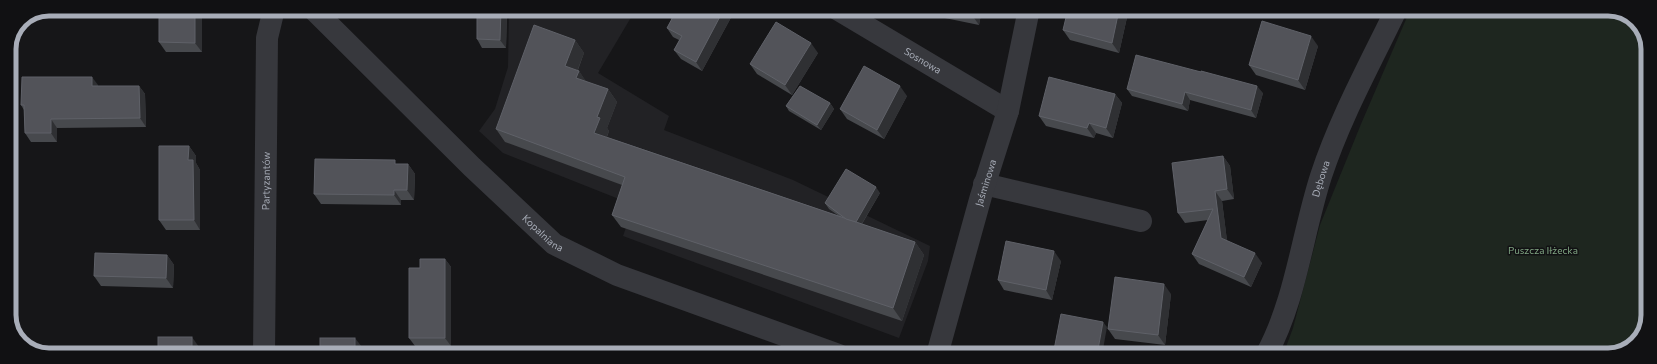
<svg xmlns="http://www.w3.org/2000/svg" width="1657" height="364" font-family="Commissioner,sans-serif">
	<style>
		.built { fill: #222225 }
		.green { fill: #1e261f }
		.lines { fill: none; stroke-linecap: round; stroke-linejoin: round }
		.street { stroke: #37383d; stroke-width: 22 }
		.wall { fill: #47494d }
		.shaded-wall { fill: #2f3033 }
		.building { fill: #525359; stroke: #5f6168 }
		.labels { text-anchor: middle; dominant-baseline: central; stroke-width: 3; stroke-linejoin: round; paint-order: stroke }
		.street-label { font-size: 10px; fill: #a8adb8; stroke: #111113 }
		.park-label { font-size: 10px; fill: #7fa381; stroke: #111113 }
		.rim { fill: none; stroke: #a8adb8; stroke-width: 5 }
	</style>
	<rect width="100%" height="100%" fill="#161618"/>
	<!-- built -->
	<path class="built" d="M 509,9 L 636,9 L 598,73 L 669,116 L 664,130 L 793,180 L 930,246 L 928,261 L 899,338 L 623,236 L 634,205 L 503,153 L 479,131 L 495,109 L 508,67 Z"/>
	<!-- green -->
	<path class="green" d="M 1410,10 L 1615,10 L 1636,21 L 1648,44 L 1647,322 L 1634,345 L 1608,355 L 1283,355 L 1293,328 L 1320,225 L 1361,124 Z"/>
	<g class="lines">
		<!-- street -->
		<g class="street">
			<path id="s1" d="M 313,9 L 472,167 L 554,244 L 617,275 L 839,355"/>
			<path id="s2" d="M 837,9 L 1008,111"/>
			<path d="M 984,184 L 1141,221"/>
			<path id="s3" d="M 264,354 L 267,38 L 274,9"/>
			<path id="s4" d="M 937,355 L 981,196 L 1008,111 L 1029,9"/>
			<path id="s5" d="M 1266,355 C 1296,300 1302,235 1321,176 C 1340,118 1370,64 1396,10"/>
		</g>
	</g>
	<!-- wall -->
	<g class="wall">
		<path d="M 159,9 L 202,9 L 202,52 L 166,52 L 159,42 Z"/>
		<path d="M 477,9 L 507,9 L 506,48 L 482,48 L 477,39 Z"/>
		<path d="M 660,9 L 732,9 L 734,12 L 702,71 L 681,59 L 674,50 L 679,40 L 673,37 L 667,28 L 672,19 L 664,15 Z"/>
		<path d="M 934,9 L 982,9 L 979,25 L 940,17 Z"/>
		<path d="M 1247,10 L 1263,10 L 1262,14 Z"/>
		<path d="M 1128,13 L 1119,53 L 1070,40 L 1063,30 Z"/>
		<path d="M 575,40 L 584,53 L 578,70 L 579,71 L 586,82 L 608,89 L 617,102 L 607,128 L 609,131 L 607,137 L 839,216 L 829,209 L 825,203 L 880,193 L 862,224 L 915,242 L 924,255 L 902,321 L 621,227 L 612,215 L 622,185 L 505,142 L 496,129 Z"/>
		<path d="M 1318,46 L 1305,90 L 1256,75 L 1249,65 Z"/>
		<path d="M 818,53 L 792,95 L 757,74 L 750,64 Z"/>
		<path d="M 98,85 L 98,86 L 139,86 L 145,94 L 146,127 L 57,128 L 57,142 L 31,142 L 25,133 L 24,110 L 21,105 Z"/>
		<path d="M 1127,89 L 1263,93 L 1256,118 L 1190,100 L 1188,111 L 1132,96 Z"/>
		<path d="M 1115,94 L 1122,103 L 1113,138 L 1096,133 L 1094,138 L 1046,126 L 1039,116 Z"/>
		<path d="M 907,96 L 884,139 L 847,119 L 840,109 Z"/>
		<path d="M 830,103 L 834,109 L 821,130 L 789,111 L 786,106 Z"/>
		<path d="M 189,146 L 196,156 L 196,163 L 200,170 L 200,230 L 166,230 L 159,220 Z"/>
		<path d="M 1223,156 L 1230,166 L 1234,199 L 1222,201 L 1227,241 L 1262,263 L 1251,287 L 1199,264 L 1192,254 L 1208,220 L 1185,223 L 1178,213 Z"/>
		<path d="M 398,164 L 408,164 L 415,174 L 414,200 L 401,200 L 401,205 L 321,204 L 314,194 Z"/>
		<path d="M 167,255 L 174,265 L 173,288 L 101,286 L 94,276 Z"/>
		<path d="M 445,259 L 451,267 L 451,346 L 415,346 L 409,338 L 420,268 Z"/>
		<path d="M 1061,261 L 1052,300 L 1004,290 L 998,280 Z"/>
		<path d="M 1171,294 L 1165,345 L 1115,339 L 1108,329 Z"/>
	</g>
	<!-- shaded-wall -->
	<g class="shaded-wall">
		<path d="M 195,9 L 202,9 L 202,52 L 195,43 Z"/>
		<path d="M 501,9 L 507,9 L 506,48 L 500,40 Z"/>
		<path d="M 724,9 L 732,9 L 734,12 L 702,71 L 696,62 Z"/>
		<path d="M 973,9 L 982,9 L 979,25 L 972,15 Z"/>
		<path d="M 1119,10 L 1125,10 L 1128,13 L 1119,53 L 1112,43 Z"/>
		<path d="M 1259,10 L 1263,10 L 1262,14 Z"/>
		<path d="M 1311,36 L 1318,46 L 1305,90 L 1298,80 Z"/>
		<path d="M 575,40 L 584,53 L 574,79 L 565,66 Z"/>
		<path d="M 811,43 L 818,53 L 792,95 L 785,85 Z"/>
		<path d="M 579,71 L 588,84 L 576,78 Z"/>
		<path d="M 92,77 L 98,85 L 98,95 L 92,86 Z"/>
		<path d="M 139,86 L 145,94 L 146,127 L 140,118 Z"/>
		<path d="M 900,86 L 907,96 L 884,139 L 877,130 Z"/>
		<path d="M 1257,86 L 1263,93 L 1256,118 L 1251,110 Z"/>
		<path d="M 608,89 L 617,102 L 607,128 L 609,131 L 603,146 L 594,133 L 597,117 Z"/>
		<path d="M 1185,92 L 1190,100 L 1188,111 L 1182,104 Z"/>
		<path d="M 1115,94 L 1122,103 L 1113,138 L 1106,128 Z"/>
		<path d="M 830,103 L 834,109 L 821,130 L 817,125 Z"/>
		<path d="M 51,119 L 57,128 L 57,142 L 51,133 Z"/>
		<path d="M 1089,123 L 1096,133 L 1094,138 L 1087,128 Z"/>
		<path d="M 189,146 L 196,156 L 196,163 L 200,170 L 200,230 L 194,220 L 188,160 Z"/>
		<path d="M 1223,156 L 1230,166 L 1234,199 L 1227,189 Z"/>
		<path d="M 408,164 L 415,174 L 414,200 L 407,190 Z"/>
		<path d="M 876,187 L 880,193 L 858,230 L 854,224 Z"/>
		<path d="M 394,190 L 401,200 L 401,205 L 394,195 Z"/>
		<path d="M 1215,191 L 1222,201 L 1228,248 L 1221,238 Z"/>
		<path d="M 915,242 L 924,255 L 902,321 L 893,308 Z"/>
		<path d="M 1054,251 L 1061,261 L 1052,300 L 1046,290 Z"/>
		<path d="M 1255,253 L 1262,263 L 1251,287 L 1244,277 Z"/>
		<path d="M 167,255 L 174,265 L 173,288 L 166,278 Z"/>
		<path d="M 445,259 L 451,267 L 451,346 L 445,338 Z"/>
		<path d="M 1164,284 L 1171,294 L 1165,345 L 1158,335 Z"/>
		<path d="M 1103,322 L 1107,327 L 1102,355 L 1097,355 Z"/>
		<path d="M 192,337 L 199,347 L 199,354 L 192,354 Z"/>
		<path d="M 355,338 L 362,347 L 362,354 L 355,354 Z"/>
	</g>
	<!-- building -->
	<g class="building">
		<path d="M 159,9 L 195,9 L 195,43 L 159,42 Z"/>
		<path d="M 477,9 L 501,9 L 500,40 L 477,39 Z"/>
		<path d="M 664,9 L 724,9 L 696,62 L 674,50 L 682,36 L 667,28 L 674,15 Z"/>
		<path d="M 942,9 L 973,9 L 972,15 Z"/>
		<path d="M 1068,9 L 1119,10 L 1112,43 L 1063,30 Z"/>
		<path d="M 1262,21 L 1311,36 L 1298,80 L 1249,65 Z"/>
		<path d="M 776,22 L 811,43 L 785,85 L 750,64 Z"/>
		<path d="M 534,25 L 575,40 L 565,66 L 579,71 L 576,78 L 608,89 L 597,117 L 600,118 L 594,133 L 915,242 L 893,308 L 612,215 L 625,177 L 496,129 Z"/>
		<path d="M 1136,55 L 1201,72 L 1201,71 L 1257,86 L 1251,110 L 1185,92 L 1182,104 L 1127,89 Z"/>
		<path d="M 864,66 L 900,86 L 877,130 L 840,109 Z"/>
		<path d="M 22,77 L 92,77 L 92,86 L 139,86 L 140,118 L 51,119 L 51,133 L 25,133 L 24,105 L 21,105 Z"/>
		<path d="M 1049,77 L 1115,94 L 1106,128 L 1089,123 L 1087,128 L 1039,116 Z"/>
		<path d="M 800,86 L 830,103 L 817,125 L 786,106 Z"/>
		<path d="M 159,146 L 189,146 L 188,160 L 193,160 L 194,220 L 159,220 Z"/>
		<path d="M 1223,156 L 1227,189 L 1215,191 L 1221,238 L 1255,253 L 1244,277 L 1192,254 L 1213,209 L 1178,213 L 1172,163 Z"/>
		<path d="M 315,159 L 395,160 L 395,164 L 408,164 L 407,190 L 394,190 L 394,195 L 314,194 Z"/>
		<path d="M 846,169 L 876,187 L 856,222 L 846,219 L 825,203 Z"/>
		<path d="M 1006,241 L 1054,251 L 1046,290 L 998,280 Z"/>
		<path d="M 95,253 L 167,255 L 166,278 L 94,276 Z"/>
		<path d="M 420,259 L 445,259 L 445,338 L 409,338 L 409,268 L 420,268 Z"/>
		<path d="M 1115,277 L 1164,284 L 1158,335 L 1108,329 Z"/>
		<path d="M 1061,314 L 1103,322 L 1097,355 L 1053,355 Z"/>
		<rect x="158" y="337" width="34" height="17"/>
		<rect x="320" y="338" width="35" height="16"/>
	</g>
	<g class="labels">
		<!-- street labels -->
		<g class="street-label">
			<text stroke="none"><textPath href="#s2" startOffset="100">Sosnowa</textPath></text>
			<text stroke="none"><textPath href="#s5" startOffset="185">Dębowa</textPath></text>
			<text stroke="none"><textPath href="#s3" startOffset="173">Partyzantów</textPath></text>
			<text stroke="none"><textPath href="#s4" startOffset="179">Jaśminowa</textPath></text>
			<text stroke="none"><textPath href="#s1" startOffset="321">Kopalniana</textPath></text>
		</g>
		<!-- park labels -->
		<g class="park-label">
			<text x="1543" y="250">Puszcza Iłżecka</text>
		</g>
	</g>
	<!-- crop -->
	<path d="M0 0H1657V364H0ZM49 16H1608A33 33 0 0 1 1641 49V315A33 33 0 0 1 1608 348H49A33 33 0 0 1 16 315V49A33 33 0 0 1 49 16Z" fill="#111113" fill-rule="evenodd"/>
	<path class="rim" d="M49 16H1608A33 33 0 0 1 1641 49V315A33 33 0 0 1 1608 348H49A33 33 0 0 1 16 315V49A33 33 0 0 1 49 16Z"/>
</svg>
